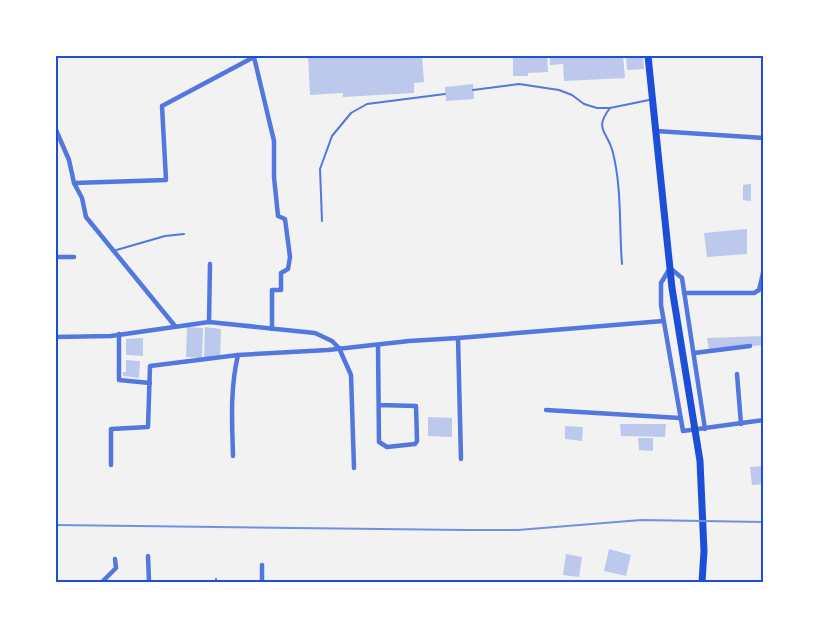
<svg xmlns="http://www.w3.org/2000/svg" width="819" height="638" font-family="Georgia,serif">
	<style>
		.building { fill: #bdc9ec }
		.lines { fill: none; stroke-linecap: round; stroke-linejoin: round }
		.service { stroke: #5277de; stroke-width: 2 }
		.minor { stroke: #5277de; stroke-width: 4.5 }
		.secondary { stroke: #1d4ed8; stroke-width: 7 }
		.rail { stroke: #7290e2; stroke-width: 2 }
		.neatline { fill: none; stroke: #1d4ed8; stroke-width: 2 }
	</style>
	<rect width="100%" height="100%" fill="#f2f2f2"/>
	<!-- building -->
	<g class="building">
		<path d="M 308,56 L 422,56 L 424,82 L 414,83 L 414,93 L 343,97 L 343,93 L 310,95 Z"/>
		<path d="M 513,56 L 547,56 L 548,72 L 528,73 L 528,76 L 513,76 Z"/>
		<path d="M 550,56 L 623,56 L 625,78 L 564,81 L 563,64 L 550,65 Z"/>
		<path d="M 626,56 L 643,56 L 644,69 L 627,70 Z"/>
		<path d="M 473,84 L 474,99 L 446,101 L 445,87 Z"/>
		<path d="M 749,184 L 751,184 L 751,201 L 743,200 L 743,185 Z"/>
		<path d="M 747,229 L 747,254 L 707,257 L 704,233 Z"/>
		<path d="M 187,327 L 203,328 L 202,358 L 186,357 Z"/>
		<path d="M 205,327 L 221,329 L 220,359 L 204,358 Z"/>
		<path d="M 764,336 L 764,345 L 709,350 L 707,338 Z"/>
		<path d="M 143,338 L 143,356 L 126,355 L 126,339 Z"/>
		<path d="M 126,360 L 140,361 L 139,378 L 123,376 L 123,372 L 126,372 Z"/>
		<path d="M 428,417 L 452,418 L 452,437 L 428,436 Z"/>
		<path d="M 620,424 L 666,424 L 665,437 L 621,436 Z"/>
		<path d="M 565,426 L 583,427 L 582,441 L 565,439 Z"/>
		<path d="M 638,438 L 653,438 L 653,451 L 639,450 Z"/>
		<path d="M 764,466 L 764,484 L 752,485 L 750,467 Z"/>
		<path d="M 609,549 L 631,555 L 626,576 L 604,571 Z"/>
		<path d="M 566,554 L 582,557 L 579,577 L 563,575 Z"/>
	</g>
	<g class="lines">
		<!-- service -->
		<g class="service">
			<path d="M 473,90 L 519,84 L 559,90 L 572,95 L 584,104 L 597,108 L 610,108 L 649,100"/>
			<path d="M 610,108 C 593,130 608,131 613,153 C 622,189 619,228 622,264"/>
			<path d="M 322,221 L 320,169 L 332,136 L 351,113 L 367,104 L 445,94"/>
			<path d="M 113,251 L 165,236 L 184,234"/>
			<path d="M 216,582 L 216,579"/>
		</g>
		<!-- minor -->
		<g class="minor">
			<path d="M 56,130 L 69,160 L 74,183 L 82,198 L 86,217 L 175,326"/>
			<path d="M 656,131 L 764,138"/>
			<path d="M 74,183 L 166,180 L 162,106 L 254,57 L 274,141 L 274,177 L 278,216 L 285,219 L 290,257 L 288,269 L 281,273 L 281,290 L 272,290 L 272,329"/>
			<path d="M 56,257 L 74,257"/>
			<path d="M 684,293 L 754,293 L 759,290 L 764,269"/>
			<path d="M 209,322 L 210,264"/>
			<path d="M 119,334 L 119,380 L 150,383"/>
			<path d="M 56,337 L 111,336 L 209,322 L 315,333 L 332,341 L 339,348 L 351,375 L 354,468"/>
			<path d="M 458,338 L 663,321"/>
			<path d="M 378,345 L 379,442 L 387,447 L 415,444 L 417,441 L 416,406 L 379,405"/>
			<path d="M 694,353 L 750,346"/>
			<path d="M 737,374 L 741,424"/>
			<path d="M 546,410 L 680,418"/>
			<path d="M 705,429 L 682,278 L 670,268 L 661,283 L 661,305 L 683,431 L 764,420"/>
			<path d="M 233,456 C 232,421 230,389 238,355 L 328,350 L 409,341 L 458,338 L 461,459"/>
			<path d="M 111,465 L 111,429 L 148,427 L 150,366 L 238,355"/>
			<path d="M 148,556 L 149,582"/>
			<path d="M 262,565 L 262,582"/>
			<path d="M 102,582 L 116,568 L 115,559"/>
		</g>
		<!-- secondary -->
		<path class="secondary" d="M 648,56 L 672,288 L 700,461 L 704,551 L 702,582"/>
		<!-- rail -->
		<path class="rail" d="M 56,525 L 464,530 L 518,530 L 641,520 L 764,522"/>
	</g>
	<!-- border -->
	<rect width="819" height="638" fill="none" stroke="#ffffff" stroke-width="114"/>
	<rect x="57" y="57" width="705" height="524" class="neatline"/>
</svg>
